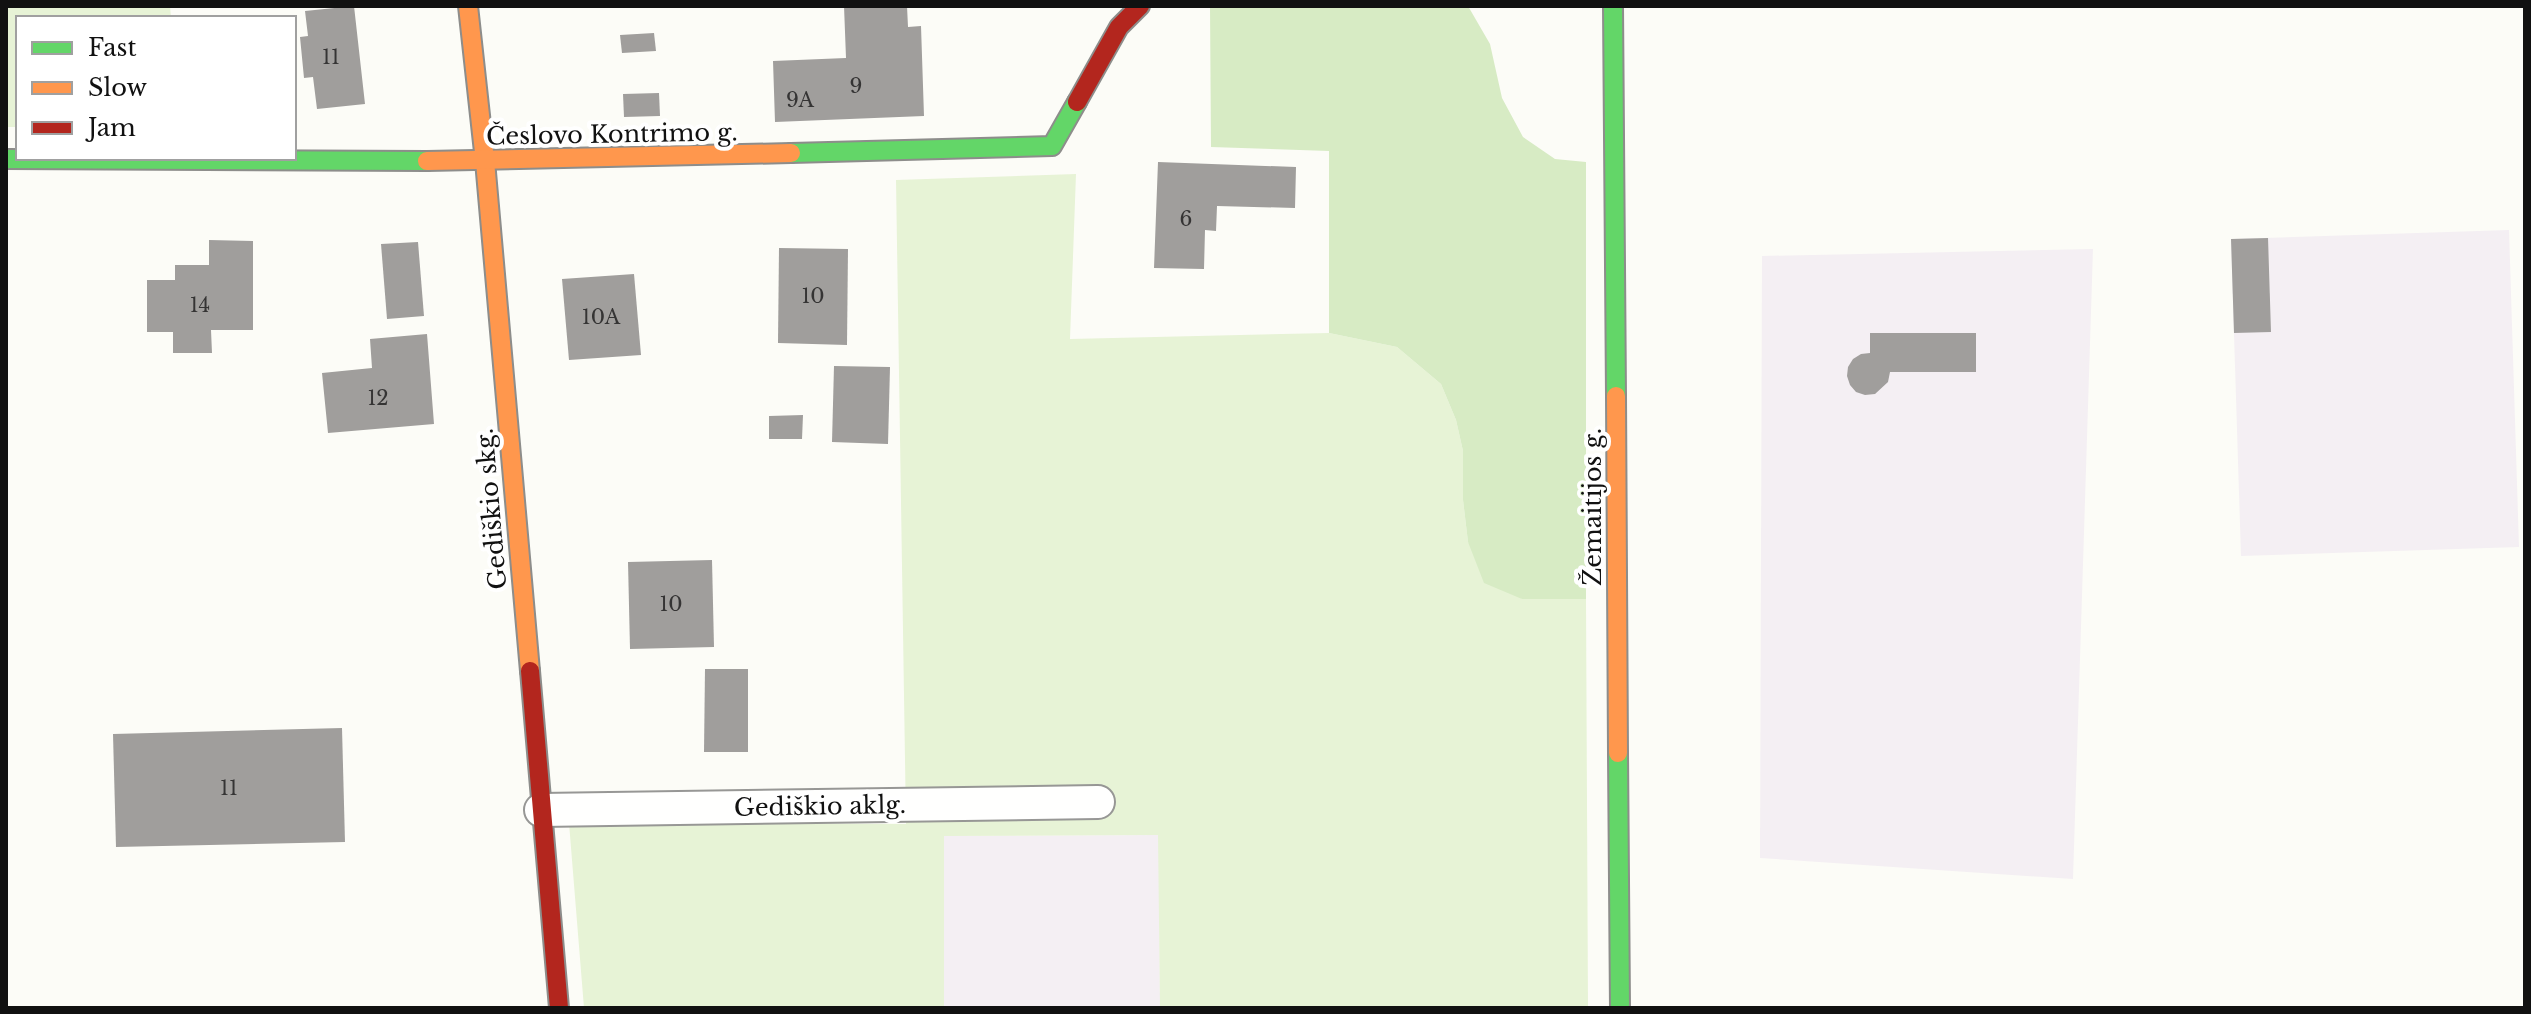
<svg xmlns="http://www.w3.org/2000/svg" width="2531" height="1014" font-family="'Libre Baskerville',serif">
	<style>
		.industrial { fill: #f4eff3 }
		.green { fill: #e7f3d6 }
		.forest { fill: #d7ebc4 }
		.building { fill: #a09e9c }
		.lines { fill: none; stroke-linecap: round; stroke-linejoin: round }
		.street-casing { stroke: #979795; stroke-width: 36 }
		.fast-casing { stroke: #8d8d8b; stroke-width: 22 }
		.slow-casing { stroke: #8d8d8b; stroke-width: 22 }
		.jam-casing { stroke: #8d8d8b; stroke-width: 22 }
		.street { stroke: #fffffe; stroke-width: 32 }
		.fast { stroke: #63d668; stroke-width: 18 }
		.slow { stroke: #ff974d; stroke-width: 18 }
		.jam { stroke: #b3261e; stroke-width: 18 }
		.labels { text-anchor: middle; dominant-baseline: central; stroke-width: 8; stroke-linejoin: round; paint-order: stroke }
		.number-label { font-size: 20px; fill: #353434 }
		.street-label { font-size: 24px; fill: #111; stroke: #fff }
	</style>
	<rect width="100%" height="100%" fill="#fcfcf7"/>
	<!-- industrial -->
	<g class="industrial">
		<path d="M 2509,230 L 2519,547 L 2241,556 L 2231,239 Z"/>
		<path d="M 2093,249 L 2073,879 L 1760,858 L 1762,256 Z"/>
		<path d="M 1159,835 L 1160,1008 L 944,1008 L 944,836 Z"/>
	</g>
	<!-- green -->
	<g class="green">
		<path d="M 6,6 L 170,6 L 171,18 L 18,18 L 18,127 L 6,127 Z"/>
		<path d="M 1076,174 L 1070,339 L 1329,333 L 1397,347 L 1441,384 L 1456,420 L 1463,451 L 1463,500 L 1468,542 L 1522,599 L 1586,599 L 1588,1008 L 1160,1008 L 1158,835 L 944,836 L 944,1008 L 584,1008 L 569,823 L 906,824 L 896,180 Z"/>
	</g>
	<!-- forest -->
	<path class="forest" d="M 1210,6 L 1468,6 L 1490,44 L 1502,98 L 1523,137 L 1555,159 L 1586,162 L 1586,599 L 1522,599 L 1484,583 L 1468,542 L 1463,500 L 1463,451 L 1456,420 L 1441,384 L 1397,347 L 1329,333 L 1329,151 L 1211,147 Z"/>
	<!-- building -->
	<g class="building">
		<path d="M 354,6 L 365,104 L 317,109 L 313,77 L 304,78 L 300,37 L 308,36 L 305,11 Z"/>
		<path d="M 844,6 L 907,6 L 908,27 L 921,26 L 924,116 L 775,122 L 773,61 L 846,58 Z"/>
		<path d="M 654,33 L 656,51 L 622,53 L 620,35 Z"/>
		<path d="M 659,93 L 660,116 L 624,117 L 623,94 Z"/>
		<path d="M 1158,162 L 1296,167 L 1295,208 L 1217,206 L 1216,231 L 1205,230 L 1204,269 L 1154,268 Z"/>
		<path d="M 2268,238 L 2271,332 L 2234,333 L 2231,239 Z"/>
		<path d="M 209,240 L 253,241 L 253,330 L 211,330 L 212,353 L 173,353 L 173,332 L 147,332 L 147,280 L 175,280 L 175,265 L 209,265 Z"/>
		<path d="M 418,242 L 424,316 L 387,319 L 381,244 Z"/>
		<path d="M 779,248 L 848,249 L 847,345 L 778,343 Z"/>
		<path d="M 634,274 L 641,355 L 569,360 L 562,279 Z"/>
		<path d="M 1870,333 L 1976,333 L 1976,372 L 1890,372 L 1888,382 L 1875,394 L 1865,395 L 1856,392 L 1850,385 L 1847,376 L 1848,367 L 1853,359 L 1861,354 L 1870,353 Z"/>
		<path d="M 427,334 L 434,424 L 328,433 L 322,373 L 372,368 L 370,339 Z"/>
		<path d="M 834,366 L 890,367 L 888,444 L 832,442 Z"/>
		<path d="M 803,415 L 802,439 L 769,439 L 769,416 Z"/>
		<path d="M 712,560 L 714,647 L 630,649 L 628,562 Z"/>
		<path d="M 705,669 L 748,669 L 748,752 L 704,752 Z"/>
		<path d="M 342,728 L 345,842 L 116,847 L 113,734 Z"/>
	</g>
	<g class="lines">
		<defs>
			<path id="street" d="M 541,810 L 1098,802"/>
			<g id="fast">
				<path d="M 1613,6 L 1616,396"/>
				<path d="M 791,153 L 1052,146 L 1077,102"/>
				<path d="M 6,159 L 427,161"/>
				<path d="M 1618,753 L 1620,1008"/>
			</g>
			<g id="slow">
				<path d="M 468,6 L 485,161 L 530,671"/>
				<path d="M 427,161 L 791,153"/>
				<path d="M 1616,396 L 1618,753"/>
			</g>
			<g id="jam">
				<path d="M 1077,102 L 1119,27 L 1140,6"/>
				<path d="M 530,671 L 559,1008"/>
			</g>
		</defs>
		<!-- street casing -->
		<use href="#street" class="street-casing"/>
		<!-- fast casing -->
		<use href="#fast" class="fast-casing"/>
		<!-- slow casing -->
		<use href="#slow" class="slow-casing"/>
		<!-- jam casing -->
		<use href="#jam" class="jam-casing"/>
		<!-- street -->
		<use href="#street" class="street"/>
		<!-- fast -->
		<use href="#fast" class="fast"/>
		<!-- slow -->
		<use href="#slow" class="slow"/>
		<!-- jam -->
		<use href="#jam" class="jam"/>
	</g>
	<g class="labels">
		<!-- number labels -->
		<g class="number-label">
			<text x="331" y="57">11</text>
			<text x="856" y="86">9</text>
			<text x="800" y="100">9A</text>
			<text x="1186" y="219">6</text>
			<text x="813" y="296">10</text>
			<text x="200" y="305">14</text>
			<text x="601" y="317">10A</text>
			<text x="378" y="398">12</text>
			<text x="671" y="604">10</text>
			<text x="229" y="788">11</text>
		</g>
		<!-- street labels -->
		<g class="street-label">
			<text transform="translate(612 134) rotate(-1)">Česlovo Kontrimo g.</text>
			<text transform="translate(1592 507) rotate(-90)">Žemaitijos g.</text>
			<text transform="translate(491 509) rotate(-95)">Gediškio skg.</text>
			<text transform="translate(820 806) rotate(-1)">Gediškio aklg.</text>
		</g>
	</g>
	<!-- border -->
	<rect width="2531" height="1014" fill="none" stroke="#111111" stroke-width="16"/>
	<!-- legend -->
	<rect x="16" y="16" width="280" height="144" fill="#ffffff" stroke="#a0a0a0" stroke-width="2"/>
	<rect x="32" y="42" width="40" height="12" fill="#63d668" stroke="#a0a0a0" stroke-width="2"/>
	<text x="88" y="56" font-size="24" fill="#111111">Fast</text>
	<rect x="32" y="82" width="40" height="12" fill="#ff974d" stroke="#a0a0a0" stroke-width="2"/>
	<text x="88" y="96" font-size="24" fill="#111111">Slow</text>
	<rect x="32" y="122" width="40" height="12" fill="#b3261e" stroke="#a0a0a0" stroke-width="2"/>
	<text x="88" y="136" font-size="24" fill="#111111">Jam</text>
</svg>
